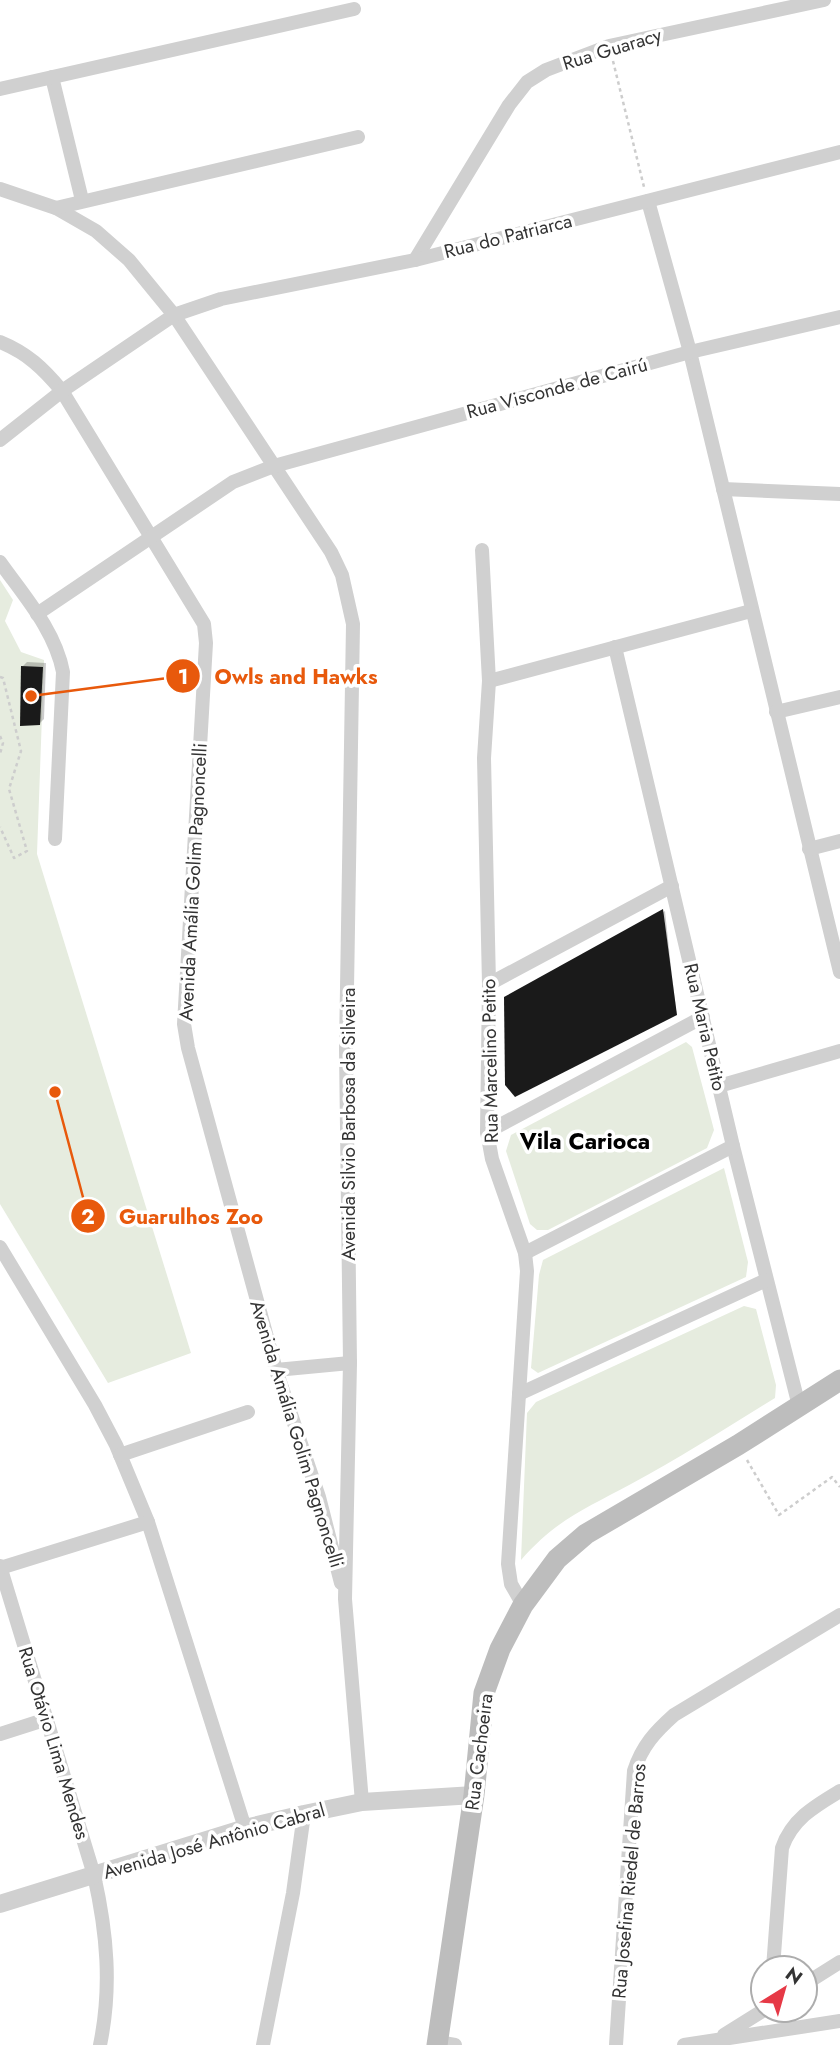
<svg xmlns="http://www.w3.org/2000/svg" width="840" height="2045" font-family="Jost,sans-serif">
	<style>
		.green { fill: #e6ecdf }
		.shadow { fill: #0003 }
		.building { fill: #1a1a1a }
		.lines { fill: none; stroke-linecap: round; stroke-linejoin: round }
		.path { stroke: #cdcdcd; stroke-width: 2.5; stroke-dasharray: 3.5 3.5; stroke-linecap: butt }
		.minor { stroke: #d0d0d0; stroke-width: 14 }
		.tertiary { stroke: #d0d0d0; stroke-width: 18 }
		.secondary { stroke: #bdbdbd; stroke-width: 21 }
		.labels { text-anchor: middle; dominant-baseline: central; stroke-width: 7; stroke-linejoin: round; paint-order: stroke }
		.street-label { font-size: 19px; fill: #333; stroke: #fff }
		.quarter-label { font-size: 23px; font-weight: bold; fill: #000; stroke: #fff }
		.leader { fill: none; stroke: #e8590c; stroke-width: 2.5 }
		.callout-dot { fill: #e8590c; stroke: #fff; stroke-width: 2.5 }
		.mark-label { font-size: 21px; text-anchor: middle; font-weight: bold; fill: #fff }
		.callout-label { font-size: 21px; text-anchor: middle; font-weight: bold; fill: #e8590c; stroke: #fff; stroke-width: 7; stroke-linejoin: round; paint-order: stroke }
	</style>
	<rect width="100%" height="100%" fill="#fff"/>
	<!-- green -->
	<g class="green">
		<path d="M 0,580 L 13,600 L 5,621 L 21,652 L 44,660 L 37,854 L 191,1353 L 108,1383 L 0,1204 Z"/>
		<path d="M 686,1042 L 692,1047 L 714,1130 L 707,1148 L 548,1230 L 537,1230 L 530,1224 L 506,1151 L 511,1135 Z"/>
		<path d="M 724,1168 L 748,1262 L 746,1277 L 538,1373 L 531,1368 L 539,1275 L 543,1260 Z"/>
		<path d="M 744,1306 L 756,1309 L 776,1385 L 775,1398 C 727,1427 680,1458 631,1484 C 585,1509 557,1519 521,1560 L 527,1413 L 536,1402 Z"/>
	</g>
	<!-- shadow -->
	<g class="shadow">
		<path d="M 27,662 L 46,663 L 44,719 L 40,723 L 23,666 Z"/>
		<path d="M 665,911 L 676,1014 L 505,998 Z"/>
	</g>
	<!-- building -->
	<g class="building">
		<path d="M 21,666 L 43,667 L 40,725 L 20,726 Z"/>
		<path d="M 663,909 L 677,1015 L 515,1097 L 505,1085 L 504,997 Z"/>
	</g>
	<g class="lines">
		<!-- path -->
		<g class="path">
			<path d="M 613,61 L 644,187"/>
			<path d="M 0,677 L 3,678 L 21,751 L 9,789 L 27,851 L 14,858 L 0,827"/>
			<path d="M 0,736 L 3,743 L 0,754"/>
			<path d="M 747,1460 L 779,1515 L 832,1477 L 840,1487"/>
		</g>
		<!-- minor -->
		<g class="minor">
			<path d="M 52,77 L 82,200"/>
			<path d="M 0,89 L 354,9"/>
			<path d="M 0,189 L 56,208 L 96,231 L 129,260 L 174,315 L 331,552 L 342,575 L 353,624 L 346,1049 L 350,1363 L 345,1599 L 362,1802"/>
			<path d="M 648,201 L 690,352 L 840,972"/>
			<path d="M 56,208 L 358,137"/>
			<path d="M 415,260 L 509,105 L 527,82 L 546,70 L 609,46 L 824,0"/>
			<path d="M 0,342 C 27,353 43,368 62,391 L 204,624 L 206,643 L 184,1024 L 188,1048 L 276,1370 L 319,1497 L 341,1583"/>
			<path d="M 0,440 L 62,391 L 174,315 L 221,299 L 415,260 L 840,152"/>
			<path d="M 723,489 L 840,494"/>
			<path d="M 482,550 L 489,681 L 484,758 L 489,984 L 487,1132 L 492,1159 L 525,1253 L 527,1271 L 508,1564 L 511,1584 L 523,1605"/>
			<path d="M 0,562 C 24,596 55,630 63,672 L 55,839"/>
			<path d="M 37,614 L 233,482 L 274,466 L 690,352 L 840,317"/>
			<path d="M 615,647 L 733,1146 L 799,1406"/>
			<path d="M 489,681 L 751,611"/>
			<path d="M 776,712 L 840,697"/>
			<path d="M 809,849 L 840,841"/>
			<path d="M 489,984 L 672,886"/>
			<path d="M 719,1086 L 840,1051"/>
			<path d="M 487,1132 L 703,1017"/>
			<path d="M 0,1247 L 95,1405 L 116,1445 L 148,1522 L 245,1828"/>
			<path d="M 525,1253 L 733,1146"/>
			<path d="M 276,1370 L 350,1363"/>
			<path d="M 519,1394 L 766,1280"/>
			<path d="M 120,1455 L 248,1412"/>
			<path d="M 0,1566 L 94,1875 C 107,1933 112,1987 100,2045"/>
			<path d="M 0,1568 L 148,1522"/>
			<path d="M 0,1734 L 47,1719"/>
			<path d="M 773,1968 L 782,1848 C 792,1819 815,1806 840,1791"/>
			<path d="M 805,1984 L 840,1962"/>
			<path d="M 724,2035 L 764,2010"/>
			<path d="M 438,2042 L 455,2045"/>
			<path d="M 263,2045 L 293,1893 L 304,1814"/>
			<path d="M 616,2045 L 634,1771 C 642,1746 655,1732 674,1715 L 840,1615"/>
			<path d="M 684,2045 L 840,2021"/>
		</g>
		<!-- tertiary -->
		<path class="tertiary" d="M 0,1904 L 245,1828 L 304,1814 L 362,1802 L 474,1795"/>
		<!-- secondary -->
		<path class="secondary" d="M 437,2045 L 474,1795 L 484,1693 L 500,1649 L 523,1605 L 557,1559 L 586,1534 L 738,1445 L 840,1380"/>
	</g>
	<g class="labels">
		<!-- street labels -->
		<g class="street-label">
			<text transform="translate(612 49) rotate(-17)">Rua Guaracy</text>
			<text transform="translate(508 236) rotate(-14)">Rua do Patriarca</text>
			<text transform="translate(557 388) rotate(-15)">Rua Visconde de Cairú</text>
			<text transform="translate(193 882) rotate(-87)">Avenida Amália Golim Pagnoncelli</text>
			<text transform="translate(705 1027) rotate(77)">Rua Maria Petito</text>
			<text transform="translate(490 1061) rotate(-91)">Rua Marcelino Petito</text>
			<text transform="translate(348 1124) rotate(-90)">Avenida Silvio Barbosa da Silveira</text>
			<text transform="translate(297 1434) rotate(73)">Avenida Amália Golim Pagnoncelli</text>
			<text transform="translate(54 1743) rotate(73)">Rua Otávio Lima Mendes</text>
			<text transform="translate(479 1752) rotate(-83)">Rua Cachoeira</text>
			<text transform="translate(214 1841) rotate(-16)">Avenida José Antônio Cabral</text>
			<text transform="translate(629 1881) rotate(-85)">Rua Josefina Riedel de Barros</text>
		</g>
		<!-- quarter labels -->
		<g class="quarter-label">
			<text x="585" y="1141">Vila Carioca</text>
		</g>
	</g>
	<!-- callouts -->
	<path class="leader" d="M31 696L183 676M55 1092L88 1216"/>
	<g class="callout-dot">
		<circle cx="31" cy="696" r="7"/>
		<circle cx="55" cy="1092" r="7"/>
		<circle cx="183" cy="676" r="18"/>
		<circle cx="88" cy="1216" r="18"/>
	</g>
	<g class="mark-label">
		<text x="183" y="684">1</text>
		<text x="88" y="1224">2</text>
	</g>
	<g class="callout-label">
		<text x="296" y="684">Owls and Hawks</text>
		<text x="191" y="1224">Guarulhos Zoo</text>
	</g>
	<!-- north arrow -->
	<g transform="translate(784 1989) rotate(37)"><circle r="33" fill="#ffffff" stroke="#adadad" stroke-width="2"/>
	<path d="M0-5L12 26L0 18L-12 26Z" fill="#e63946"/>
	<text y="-10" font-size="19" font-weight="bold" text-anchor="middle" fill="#333333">N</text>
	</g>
</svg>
